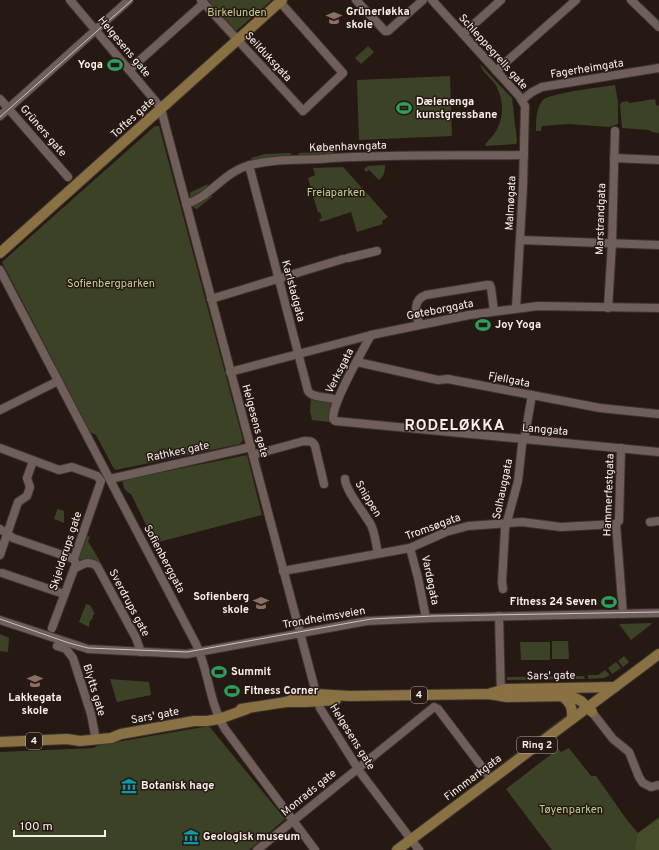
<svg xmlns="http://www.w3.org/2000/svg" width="659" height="850" font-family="Overpass,sans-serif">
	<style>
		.green { fill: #3c4226 }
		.forest { fill: #454c2a }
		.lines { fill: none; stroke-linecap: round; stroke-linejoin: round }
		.minor-casing { stroke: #3e3330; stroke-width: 10 }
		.major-casing { stroke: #3e3330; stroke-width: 12 }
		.minor { stroke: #6f5f58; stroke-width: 8 }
		.major { stroke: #897143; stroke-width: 10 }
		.tram { stroke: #cfc4bf; stroke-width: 1 }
		.labels { text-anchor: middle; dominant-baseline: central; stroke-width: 3; stroke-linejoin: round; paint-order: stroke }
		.shield { fill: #261913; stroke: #baafaa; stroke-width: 1 }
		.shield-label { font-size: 10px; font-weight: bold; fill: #f9efea }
		.poi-label { font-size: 11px; font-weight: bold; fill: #f9efea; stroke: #261913; text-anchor: start }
		.park-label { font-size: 11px; fill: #c1cf90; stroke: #261913 }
		.street-label { font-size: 11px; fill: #f9efea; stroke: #261913 }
		.district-label { font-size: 15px; font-weight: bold; letter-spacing: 1px; fill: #f9efea; stroke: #261913 }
	</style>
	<rect width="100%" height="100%" fill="#261913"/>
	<!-- green -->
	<g class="green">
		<path d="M 208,0 L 272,0 L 236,31 Z"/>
		<path d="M 368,46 L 374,52 L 361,64 L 355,58 Z"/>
		<path d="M 480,64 L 512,98 L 517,141 L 516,144 L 485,146 C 487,140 491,139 494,134 C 505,119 504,99 495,84 C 490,77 482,72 480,64 Z"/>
		<path d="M 450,76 L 452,136 L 359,140 L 357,80 Z"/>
		<path d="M 615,85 L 618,102 L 618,124 L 609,127 L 569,124 L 542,126 L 541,131 L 536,131 C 536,121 536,109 542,101 C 547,93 603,87 615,85 Z"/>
		<path d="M 655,99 L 656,105 L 659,106 L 659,133 L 652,132 L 649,130 L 622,128 L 620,104 L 622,102 L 628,101 L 629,103 Z"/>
		<path d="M 155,126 L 159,126 L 243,440 L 240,444 L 116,470 L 114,469 L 96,435 L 90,432 L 2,262 Z"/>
		<path d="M 334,151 L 334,155 L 299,157 L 299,153 Z"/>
		<path d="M 291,153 L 291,157 L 252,161 L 251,158 L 265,154 Z"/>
		<path d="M 385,165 C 385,172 384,176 379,180 L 369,170 L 366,172 L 364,169 L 368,166 Z"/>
		<path d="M 343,167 L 388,217 L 382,221 L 383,224 L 357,232 L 351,212 L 321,222 L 319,219 L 322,218 L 320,212 L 318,213 L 308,178 L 315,175 L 313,168 Z"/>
		<path d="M 208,184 L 206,189 L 191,199 L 190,194 L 191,192 Z"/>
		<path d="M 213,196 L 197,209 L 194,208 L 193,205 L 208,197 Z"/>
		<path d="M 311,399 L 331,401 L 329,422 L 312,420 L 310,411 Z"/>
		<path d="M 247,455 L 262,515 L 155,543 L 131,494 C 125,491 123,488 123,480 Z"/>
		<path d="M 58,509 L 64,511 L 64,523 L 54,519 L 57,510 Z"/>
		<path d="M 82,533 L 90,537 L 88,541 L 101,563 L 88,559 L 76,564 Z"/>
		<path d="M 86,604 L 90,605 L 95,614 L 93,615 L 93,618 L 90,621 L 89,627 L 79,622 Z"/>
		<path d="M 653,623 L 631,640 L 619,624 Z"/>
		<path d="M 0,634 L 9,638 L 8,652 L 0,651 Z"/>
		<path d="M 552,641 L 568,641 L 569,659 L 552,659 Z"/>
		<path d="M 520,642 L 550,642 L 550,660 L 521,660 Z"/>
		<path d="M 624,656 L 629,662 L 623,667 L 618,661 Z"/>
		<path d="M 616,662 L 621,668 L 612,674 L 608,668 Z"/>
		<path d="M 605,670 L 610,675 L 604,678 L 588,679 L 588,675 L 598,675 Z"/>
		<path d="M 584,676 L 585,679 L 507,680 L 507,677 Z"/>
		<path d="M 110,679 L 149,682 L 151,695 L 117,702 Z"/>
		<path d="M 568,714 L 568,716 L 493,773 L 491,772 Z"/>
		<path d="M 209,726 L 285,819 L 249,850 L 0,850 L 0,752 L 93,748 L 99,745 Z"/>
		<path d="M 569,748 L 591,776 L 596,776 L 627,820 L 638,833 L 659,817 L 659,850 L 552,850 L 506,789 L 558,749 L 561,752 Z"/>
	</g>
	<!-- forest -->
	<path class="forest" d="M 659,819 L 659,850 L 635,850 L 638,833 Z"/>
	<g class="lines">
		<defs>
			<g id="minor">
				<path d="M 70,0 L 157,103 L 161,109 L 320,708 L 360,772 L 419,850"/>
				<path d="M 201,0 L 303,111 L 343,73 L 280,2"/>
				<path d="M 356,0 L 385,31 L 388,31 L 423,0"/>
				<path d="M 432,0 L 519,96 L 525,106 L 523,186 L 516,308"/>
				<path d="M 631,0 L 659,27"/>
				<path d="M 463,34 L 501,0"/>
				<path d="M 129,70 L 204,3"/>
				<path d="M 496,71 L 576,0"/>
				<path d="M 0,99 L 68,177"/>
				<path d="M 522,100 L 532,92 L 542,87 L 659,68"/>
				<path d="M 0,116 L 129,0"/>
				<path d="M 614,158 L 659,160"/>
				<path d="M 249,165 L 308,391 C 313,399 329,396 337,400"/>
				<path d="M 186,204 C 211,197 223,172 250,165 C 273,159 296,160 320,159 C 388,154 456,156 524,155"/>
				<path d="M 520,240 L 659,245"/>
				<path d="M 348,258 L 377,251"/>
				<path d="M 0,270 L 196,644 C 209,671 209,703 225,729 L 315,850"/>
				<path d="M 211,299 L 343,259"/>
				<path d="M 608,308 L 612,243 L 615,131"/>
				<path d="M 419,325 C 416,313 412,300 426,295 L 487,285 L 490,285 L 491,288 L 494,311"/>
				<path d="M 371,335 C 362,352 332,402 333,419 L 335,421 L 659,452"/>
				<path d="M 357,362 L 438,380 L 448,379 L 600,408 L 659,414"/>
				<path d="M 230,372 L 371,335 L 469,315 L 538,306 L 659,308"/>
				<path d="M 0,410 L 58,381"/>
				<path d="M 0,448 L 59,470 L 72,467 L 97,476 L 101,481 L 74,559 L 76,564 L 74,569 L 52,628"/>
				<path d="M 621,448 L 619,521 L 616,524 L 623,614"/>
				<path d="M 253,455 L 304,441 C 310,441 313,441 315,446 L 324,484"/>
				<path d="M 110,479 L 251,447"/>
				<path d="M 345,479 C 345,490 365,514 371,525 C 375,533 376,545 378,553"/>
				<path d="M 650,522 L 659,521"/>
				<path d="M 0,529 L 13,538 L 74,559"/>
				<path d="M 410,548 L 418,578 L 426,618"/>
				<path d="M 0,555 L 18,502 L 27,496 L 30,487 L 27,478 L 33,461"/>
				<path d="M 74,569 C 83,564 88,560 97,566 L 136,638 L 141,652"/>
				<path d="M 283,571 L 410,548 L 446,532 L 468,526 L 522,522 L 561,527 L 616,524"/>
				<path d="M 2,573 L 64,594"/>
				<path d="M 503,589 L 502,582 L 505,529 L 518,481 L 522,445 L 525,435 L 532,395"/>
				<path d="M 499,616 L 501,696"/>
				<path d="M 0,620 L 88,649 L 187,654 L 367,621 L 433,618 L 659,613"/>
				<path d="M 57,646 L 66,649 L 73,658 L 91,714 L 96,740"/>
				<path d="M 592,712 L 613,739 L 629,752 L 639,777 L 643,783 L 651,787 L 659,785"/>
				<path d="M 257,850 L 434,707 L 438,709 L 491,779"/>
			</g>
			<g id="major">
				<path d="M 0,253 L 282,0"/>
				<path d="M 491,693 L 506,689 L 615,687"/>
				<path d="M 561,695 C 570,702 573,707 572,719"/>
				<path d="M 286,702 L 305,695 L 316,694 L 349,696 L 489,694 L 507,697 L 571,696 L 581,701 L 592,712"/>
				<path d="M 241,709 L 286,702 L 306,702 L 336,700"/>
				<path d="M 0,742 L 67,739 L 80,741 L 111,738 L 121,734 L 194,721 L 207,721 L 219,719 L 247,709"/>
				<path d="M 397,850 L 659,654"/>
			</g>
		</defs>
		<!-- minor casing -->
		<use href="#minor" class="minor-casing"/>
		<!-- major casing -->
		<use href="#major" class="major-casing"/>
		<!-- minor -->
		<use href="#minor" class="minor"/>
		<!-- major -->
		<use href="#major" class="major"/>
		<!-- tram -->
		<g class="tram">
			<path d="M 0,117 L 132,0"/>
			<path d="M 0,619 L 69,643 L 88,648 L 187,652 L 371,619 L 433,616 L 659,612"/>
		</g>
	</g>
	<!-- icons -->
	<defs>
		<symbol id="school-bare" viewBox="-9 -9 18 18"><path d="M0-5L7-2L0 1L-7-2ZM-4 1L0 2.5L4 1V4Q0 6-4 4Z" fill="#8d6e63" stroke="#261913" stroke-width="2.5" paint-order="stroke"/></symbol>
		<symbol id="stadium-bare" viewBox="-9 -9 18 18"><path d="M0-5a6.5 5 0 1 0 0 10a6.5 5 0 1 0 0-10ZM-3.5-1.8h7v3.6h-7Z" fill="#2e9e5b" stroke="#261913" stroke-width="2.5" paint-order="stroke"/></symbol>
		<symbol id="museum-bare" viewBox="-9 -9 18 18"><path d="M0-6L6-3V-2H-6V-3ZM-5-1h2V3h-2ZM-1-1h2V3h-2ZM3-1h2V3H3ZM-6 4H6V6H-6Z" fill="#0f9aa8" stroke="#261913" stroke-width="2.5" paint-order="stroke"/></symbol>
	</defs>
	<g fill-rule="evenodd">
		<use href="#school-bare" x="323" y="7" width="22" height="22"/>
		<use href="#stadium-bare" x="104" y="54" width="22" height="22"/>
		<use href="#stadium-bare" x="393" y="97" width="22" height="22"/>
		<use href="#stadium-bare" x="472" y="314" width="22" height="22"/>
		<use href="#stadium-bare" x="598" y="591" width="22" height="22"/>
		<use href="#school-bare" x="250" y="592" width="22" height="22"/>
		<use href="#stadium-bare" x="208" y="661" width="22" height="22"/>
		<use href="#school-bare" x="24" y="670" width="22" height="22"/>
		<use href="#stadium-bare" x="221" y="680" width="22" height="22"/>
		<use href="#museum-bare" x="118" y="775" width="22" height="22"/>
		<use href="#museum-bare" x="180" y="826" width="22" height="22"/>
	</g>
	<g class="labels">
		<!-- shield labels -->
		<g class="shield">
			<rect x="411" y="687" width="16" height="16" rx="3"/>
			<rect x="26" y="733" width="16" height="16" rx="3"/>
			<rect x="517" y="737" width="40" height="16" rx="3"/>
		</g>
		<g class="shield-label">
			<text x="419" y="695">4</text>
			<text x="34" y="741">4</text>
			<text x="537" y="745">Ring 2</text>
		</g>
		<!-- poi labels -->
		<g class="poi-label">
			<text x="346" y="12">Grünerløkka<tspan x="346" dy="13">skole</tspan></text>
			<text x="103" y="65" text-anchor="end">Yoga</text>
			<text x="416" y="102">Dælenenga<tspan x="416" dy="13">kunstgressbane</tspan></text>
			<text x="495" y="325">Joy Yoga</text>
			<text x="249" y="597" text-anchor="end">Sofienberg<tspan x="249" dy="13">skole</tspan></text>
			<text x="597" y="602" text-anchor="end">Fitness 24 Seven</text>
			<text x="231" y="672">Summit</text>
			<text x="244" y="691">Fitness Corner</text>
			<text x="35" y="698" text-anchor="middle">Lakkegata<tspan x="35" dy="13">skole</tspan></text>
			<text x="141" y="786">Botanisk hage</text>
			<text x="203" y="837">Geologisk museum</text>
		</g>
		<!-- park labels -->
		<g class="park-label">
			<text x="237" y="13">Birkelunden</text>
			<text x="336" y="193">Freiaparken</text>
			<text x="111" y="284">Sofienbergparken</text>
			<text x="571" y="810">Tøyenparken</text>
		</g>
		<!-- street labels -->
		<g class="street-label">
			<text transform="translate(124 47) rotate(50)">Helgesens gate</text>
			<text transform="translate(493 52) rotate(48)">Schleppegrells gate</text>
			<text transform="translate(268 57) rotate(47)">Seilduksgata</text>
			<text transform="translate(587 69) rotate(-9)">Fagerheimgata</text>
			<text transform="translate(133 118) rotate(-42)">Toftes gate</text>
			<text transform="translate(43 131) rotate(49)">Grüners gate</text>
			<text transform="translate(348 147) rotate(-2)">Københavngata</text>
			<text transform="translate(511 203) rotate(-87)">Malmøgata</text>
			<text transform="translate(601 219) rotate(-88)">Marstrandgata</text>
			<text transform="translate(293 291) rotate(75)">Karlstadgata</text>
			<text transform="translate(440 310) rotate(-11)">Gøteborggata</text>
			<text transform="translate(340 371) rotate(-63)">Verksgata</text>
			<text transform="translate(509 380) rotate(11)">Fjellgata</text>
			<text transform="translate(255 421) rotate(75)">Helgesens gate</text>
			<text transform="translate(545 430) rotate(5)">Langgata</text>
			<text transform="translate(178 452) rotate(-12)">Rathkes gate</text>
			<text transform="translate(503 489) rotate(-78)">Solhauggata</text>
			<text transform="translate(609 495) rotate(-88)">Hammerfestgata</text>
			<text transform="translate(368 499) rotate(59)">Snippen</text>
			<text transform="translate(433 527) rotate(-20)">Tromsøgata</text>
			<text transform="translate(66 551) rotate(-72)">Skjelderups gate</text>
			<text transform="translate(164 559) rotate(62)">Sofienberggata</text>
			<text transform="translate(430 580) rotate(78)">Vardøgata</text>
			<text transform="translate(129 603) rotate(62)">Sverdrups gate</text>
			<text transform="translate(324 618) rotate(-10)">Trondheimsveien</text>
			<text transform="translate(551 676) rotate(-1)">Sars' gate</text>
			<text transform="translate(94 690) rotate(73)">Blytts gate</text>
			<text transform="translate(155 716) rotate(-11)">Sars' gate</text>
			<text transform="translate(352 737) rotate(58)">Helgesens gate</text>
			<text transform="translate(473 778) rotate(-37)">Finnmarkgata</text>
			<text transform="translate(309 793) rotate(-39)">Monrads gate</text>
		</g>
		<!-- district labels -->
		<g class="district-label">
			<text x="455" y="426">RODELØKKA</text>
		</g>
	</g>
	<!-- scale -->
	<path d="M14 830v6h91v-6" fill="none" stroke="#f9efea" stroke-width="2"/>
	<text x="20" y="830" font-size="12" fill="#f9efea" stroke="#261913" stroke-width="3" paint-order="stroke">100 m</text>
</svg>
